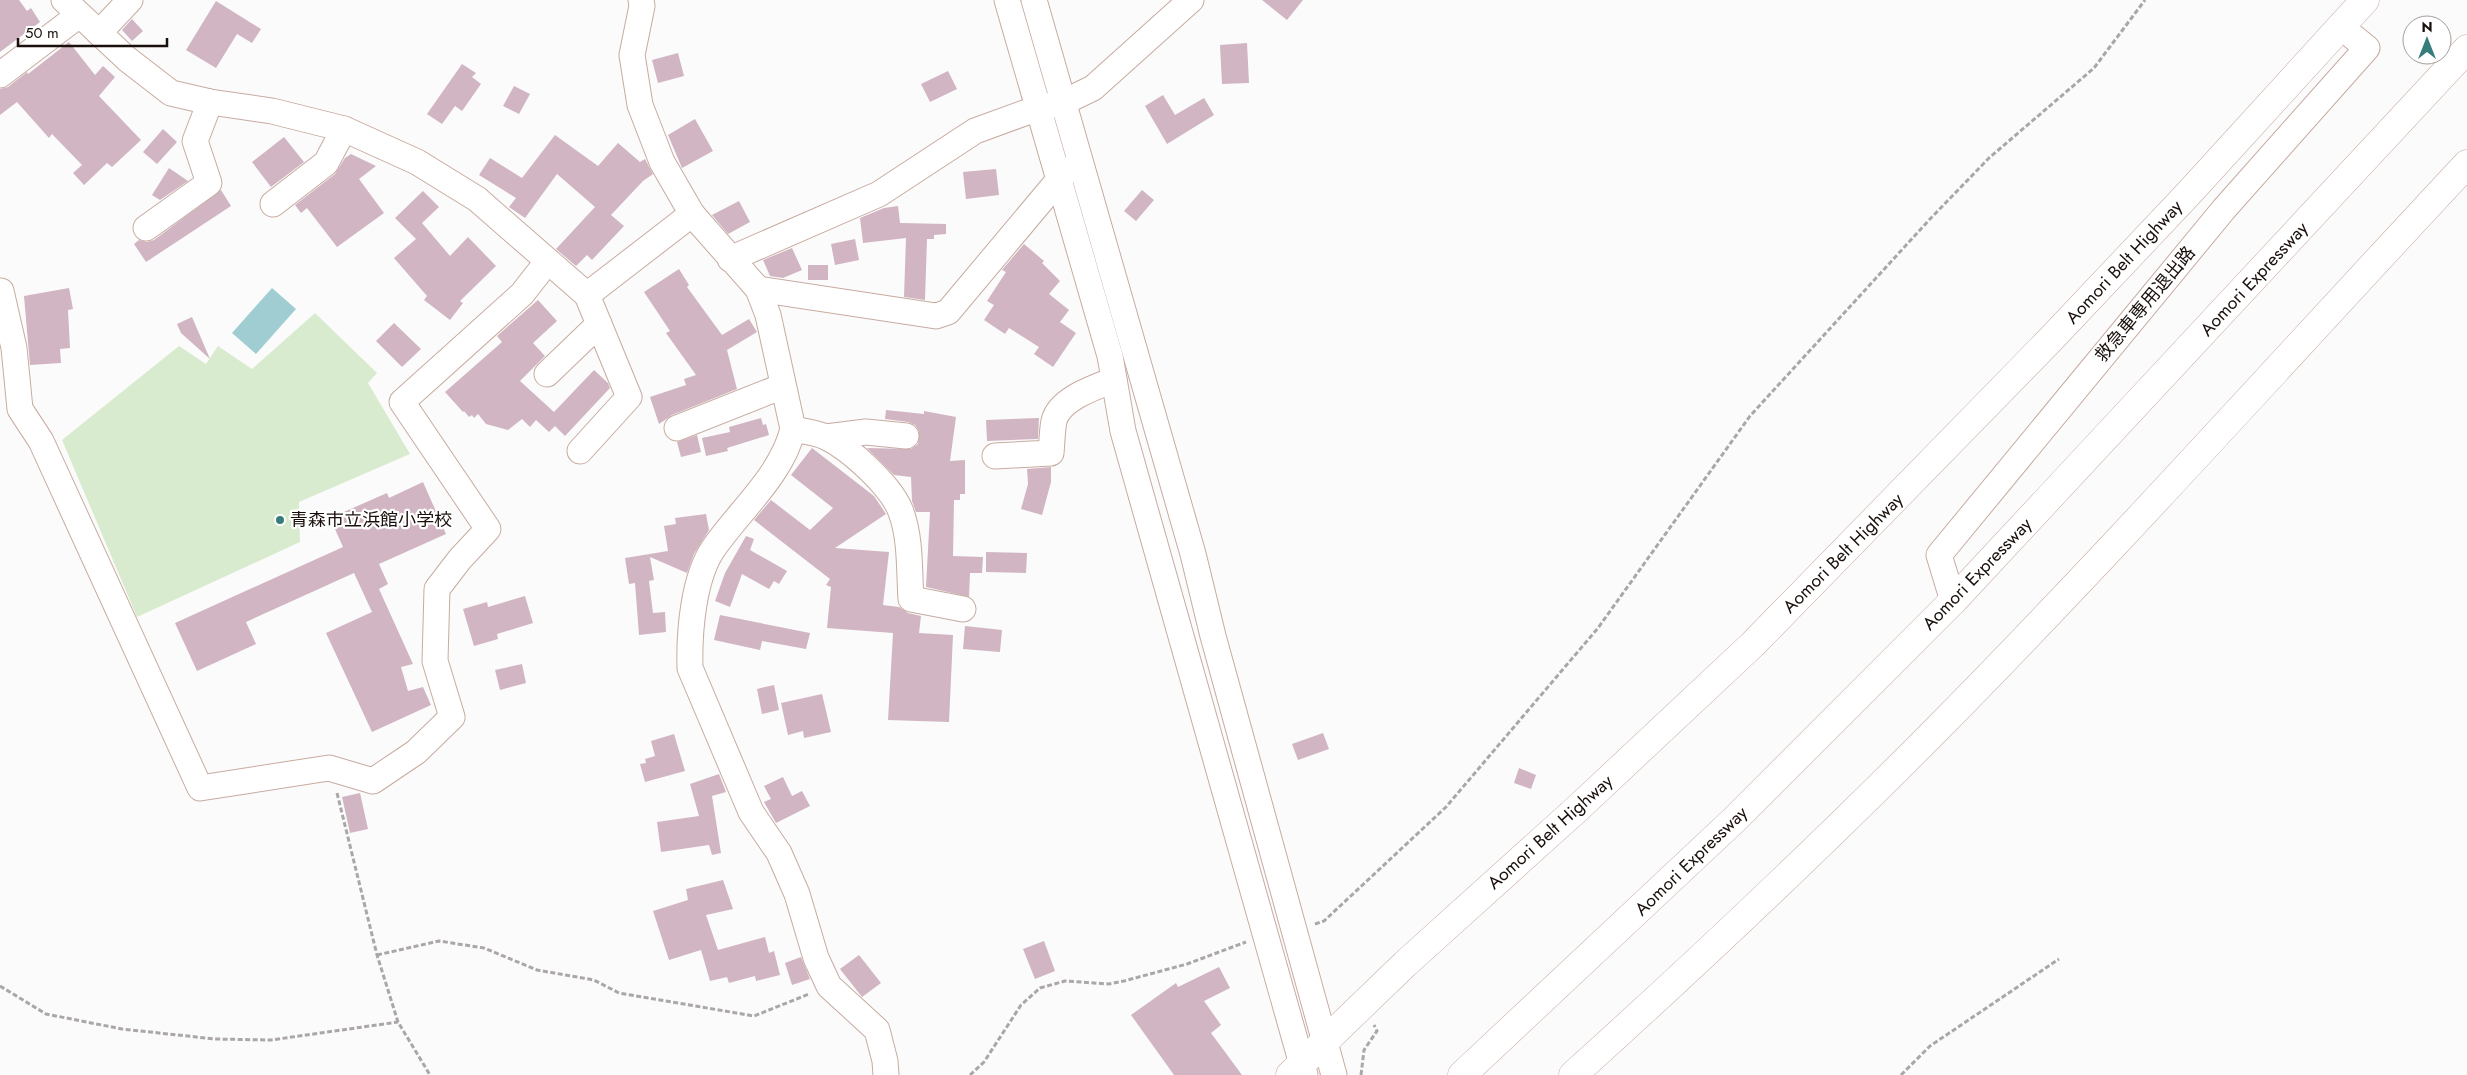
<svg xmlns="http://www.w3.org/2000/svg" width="2467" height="1075" font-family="Jost,'Noto Sans JP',sans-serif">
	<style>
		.green { fill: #d9ebce }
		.water { fill: #a0cdd1 }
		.building { fill: #d1b5c2 }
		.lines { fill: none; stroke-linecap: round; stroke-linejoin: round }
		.minor-casing { stroke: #c7aba0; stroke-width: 27 }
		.highway-casing { stroke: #c7aba0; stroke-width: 29 }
		.path { stroke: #aba7a6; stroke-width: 3; stroke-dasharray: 5 2.5; stroke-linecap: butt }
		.minor { stroke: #fff; stroke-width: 25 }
		.highway { stroke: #fff; stroke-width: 28 }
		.poi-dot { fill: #357d7a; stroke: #fff; stroke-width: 2 }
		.labels { text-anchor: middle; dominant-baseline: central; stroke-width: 4.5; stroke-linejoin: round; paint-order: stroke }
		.street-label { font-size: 18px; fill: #190f0b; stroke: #fff }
		.poi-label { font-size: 18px; fill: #190f0b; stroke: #fff; text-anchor: start }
	</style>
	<rect width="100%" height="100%" fill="#fbfbfb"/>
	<!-- green -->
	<path class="green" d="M 315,313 L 377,373 L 368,383 L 410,454 L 299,502 L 300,542 L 137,617 L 62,440 L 179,346 L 206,364 L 218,346 L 252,369 Z"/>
	<!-- water -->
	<path class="water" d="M 272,288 L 296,309 L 256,354 L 232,333 Z"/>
	<!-- building -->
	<g class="building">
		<path d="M 0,0 L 19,0 L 27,11 L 31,8 L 40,22 L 0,52 Z"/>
		<path d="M 1262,0 L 1303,0 L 1287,20 Z"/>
		<path d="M 216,1 L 261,29 L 252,43 L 237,34 L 216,68 L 186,50 Z"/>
		<path d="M 132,19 L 143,31 L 132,41 L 122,30 Z"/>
		<path d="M 69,42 L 95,75 L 103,66 L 115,77 L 99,96 L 141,140 L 112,167 L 107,163 L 84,185 L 73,173 L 82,165 L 52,134 L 49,138 L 17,102 L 0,115 L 0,89 L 8,87 L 27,72 L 28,74 Z"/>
		<path d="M 1247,43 L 1249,83 L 1222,84 L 1220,45 Z"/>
		<path d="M 678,53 L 684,76 L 658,83 L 652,60 Z"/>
		<path d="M 462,64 L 476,73 L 472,77 L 481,84 L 462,111 L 455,106 L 442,124 L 427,114 Z"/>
		<path d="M 948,71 L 957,89 L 930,102 L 921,84 Z"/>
		<path d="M 514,86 L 530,94 L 519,114 L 503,106 Z"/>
		<path d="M 1163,95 L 1175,115 L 1204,98 L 1214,115 L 1167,144 L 1145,106 Z"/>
		<path d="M 695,119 L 713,151 L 682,168 L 668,135 Z"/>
		<path d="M 163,129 L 177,142 L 157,164 L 143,152 Z"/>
		<path d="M 555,135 L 598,166 L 618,143 L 640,162 L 645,159 L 653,174 L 643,181 L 611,215 L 624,226 L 592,260 L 587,255 L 576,266 L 556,249 L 595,207 L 557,174 L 525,218 L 509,207 L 516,198 L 479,175 L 490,158 L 522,178 Z"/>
		<path d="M 284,137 L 304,162 L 271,187 L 252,162 Z"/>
		<path d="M 351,154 L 376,166 L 359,179 L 384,213 L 337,247 L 307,208 L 301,213 L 295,205 L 335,174 L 345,158 Z"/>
		<path d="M 169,168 L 188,181 L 160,200 L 152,195 Z"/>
		<path d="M 996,169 L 999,195 L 966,199 L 963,172 Z"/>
		<path d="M 221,190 L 231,206 L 146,262 L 134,244 L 139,240 L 147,242 L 154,240 Z"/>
		<path d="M 1142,190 L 1154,200 L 1136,221 L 1124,211 Z"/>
		<path d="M 423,191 L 439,207 L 422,223 L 450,256 L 468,237 L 496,266 L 460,301 L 463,303 L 450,320 L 424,300 L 427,296 L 394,258 L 416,239 L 395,218 Z"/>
		<path d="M 739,201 L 750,222 L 728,234 L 712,215 Z"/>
		<path d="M 898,206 L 900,223 L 946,224 L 946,234 L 934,235 L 934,239 L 927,239 L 925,300 L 904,297 L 906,238 L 863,243 L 860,218 L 884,208 Z"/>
		<path d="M 855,239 L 859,260 L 835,265 L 831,244 Z"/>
		<path d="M 1024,244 L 1044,261 L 1042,263 L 1060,281 L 1049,294 L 1069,310 L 1060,322 L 1076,333 L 1053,367 L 1034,354 L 1039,347 L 1009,328 L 1005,334 L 984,320 L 994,305 L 987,301 L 1006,272 L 1002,270 Z"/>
		<path d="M 792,248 L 802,270 L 783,278 L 770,276 L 763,260 Z"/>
		<rect x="808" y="265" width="20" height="15"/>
		<path d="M 679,269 L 689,285 L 687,287 L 722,335 L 749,319 L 757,332 L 727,350 L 737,389 L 672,415 L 659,424 L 650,397 L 686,385 L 684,379 L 696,375 L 666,333 L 670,331 L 644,292 Z"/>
		<path d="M 69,288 L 73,309 L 68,310 L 70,348 L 60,349 L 61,363 L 30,365 L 24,296 Z"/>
		<path d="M 538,300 L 557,321 L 533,343 L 545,356 L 520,381 L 554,412 L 594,370 L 608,383 L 610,388 L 565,436 L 555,426 L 549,432 L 536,420 L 530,427 L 522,419 L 508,430 L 486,424 L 478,414 L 474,418 L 472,415 L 469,417 L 464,411 L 463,412 L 445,392 L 502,342 L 497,336 Z"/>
		<path d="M 192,317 L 210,359 L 181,333 L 177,324 Z"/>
		<path d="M 394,323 L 421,349 L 402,367 L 376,341 Z"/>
		<path d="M 886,410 L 924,414 L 924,411 L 956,417 L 950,461 L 965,460 L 965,494 L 960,494 L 960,500 L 954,500 L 953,556 L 983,557 L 982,573 L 970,573 L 969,597 L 926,587 L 930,512 L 916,512 L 912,501 L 911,477 L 894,475 L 867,448 L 911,449 L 918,444 L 919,431 L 915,425 L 908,422 L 885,419 Z"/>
		<path d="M 761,418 L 763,425 L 766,424 L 769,435 L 727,448 L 728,451 L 706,456 L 702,438 L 730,432 L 729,427 Z"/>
		<path d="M 1039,418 L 1038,439 L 987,441 L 986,420 Z"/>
		<path d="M 697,435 L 701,452 L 681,457 L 677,442 Z"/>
		<path d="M 812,448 L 874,496 L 886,514 L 835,548 L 889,552 L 883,605 L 899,607 L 908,613 L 921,616 L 919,633 L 953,635 L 949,722 L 888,720 L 893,633 L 827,628 L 831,587 L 826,585 L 830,579 L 754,520 L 771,500 L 810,530 L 833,508 L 791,475 Z"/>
		<path d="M 1051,467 L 1051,482 L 1042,515 L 1021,509 L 1028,484 L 1027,469 Z"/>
		<path d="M 423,482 L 446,534 L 379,564 L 388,584 L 379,589 L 413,664 L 401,667 L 408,691 L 423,687 L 431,705 L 372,732 L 326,633 L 372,612 L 354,573 L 246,622 L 256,644 L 197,671 L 175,623 L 343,547 L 330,518 L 387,493 L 389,498 Z"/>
		<path d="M 706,514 L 709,530 L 694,554 L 687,573 L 650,557 L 654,580 L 649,581 L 653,613 L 665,612 L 666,632 L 639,635 L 635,583 L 629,584 L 625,558 L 668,551 L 664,526 L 676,524 L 675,518 Z"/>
		<path d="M 746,536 L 754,539 L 750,550 L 787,571 L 779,584 L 774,581 L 769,589 L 742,574 L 730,607 L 715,601 L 725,573 Z"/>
		<path d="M 986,552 L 1027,553 L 1026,573 L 986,572 Z"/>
		<path d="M 525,596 L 533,623 L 497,634 L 498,639 L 474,646 L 463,609 L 487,602 L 488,607 Z"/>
		<path d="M 720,615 L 810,633 L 806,649 L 762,641 L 760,650 L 714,640 Z"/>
		<path d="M 965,626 L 1002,630 L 1000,652 L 963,649 Z"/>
		<path d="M 522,664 L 526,683 L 500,690 L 495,670 Z"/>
		<path d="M 774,685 L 779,710 L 762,714 L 757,689 Z"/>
		<path d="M 822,694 L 831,732 L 804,738 L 803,731 L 788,735 L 781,703 Z"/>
		<path d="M 1323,733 L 1329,749 L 1298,760 L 1292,744 Z"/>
		<path d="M 674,734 L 685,771 L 645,782 L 640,764 L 646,763 L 645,759 L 655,756 L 651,741 Z"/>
		<path d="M 1519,768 L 1536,775 L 1531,789 L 1514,783 Z"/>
		<path d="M 719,774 L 726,792 L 712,796 L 721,853 L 712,855 L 709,845 L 661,852 L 657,822 L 699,816 L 690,784 Z"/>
		<path d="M 783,777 L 792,796 L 802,791 L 810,806 L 776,823 L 764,802 L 771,799 L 764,786 Z"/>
		<path d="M 360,793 L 368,829 L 350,833 L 342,797 Z"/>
		<path d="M 723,880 L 733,909 L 706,915 L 718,950 L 765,937 L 769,953 L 774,951 L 780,975 L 756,981 L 755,976 L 729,983 L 727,977 L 710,981 L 701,950 L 669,960 L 653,911 L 688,900 L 686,889 Z"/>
		<path d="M 1044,941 L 1055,971 L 1035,979 L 1023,949 Z"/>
		<path d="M 859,955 L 881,983 L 862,997 L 840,969 Z"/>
		<path d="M 801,957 L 810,979 L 792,985 L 785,963 Z"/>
		<path d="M 1219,967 L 1230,988 L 1204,1001 L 1221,1025 L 1211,1033 L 1242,1075 L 1174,1075 L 1131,1015 L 1176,983 L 1178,987 Z"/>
	</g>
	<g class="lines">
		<defs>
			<g id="minor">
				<path d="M 64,0 L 127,59 L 171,93 L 210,102 L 272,111 L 344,129 L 417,162 L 477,199 L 587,295 L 692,214 L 758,289 L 768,315 L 793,429 C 782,475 739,511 713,549 C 693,579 689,633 690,668 L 751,812 L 779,853 L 797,894 L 816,958 L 829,986 L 877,1030 L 885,1061 L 886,1075"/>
				<path d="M 641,0 L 642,6 L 632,55 L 640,105 L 662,162 L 692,214"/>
				<path d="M 1007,0 L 1110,356 L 1123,431 L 1305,1075"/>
				<path d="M 1034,0 L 1193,554 L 1213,636 L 1334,1075"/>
				<path d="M 99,33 L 130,0"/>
				<path d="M 0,75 L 79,15"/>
				<path d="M 273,204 L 326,163 L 344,129"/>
				<path d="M 146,228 L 209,183 L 195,141 L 210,102"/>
				<path d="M 730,259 L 879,194 L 975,131 L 1038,108 L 1062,103 L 1093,88 L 1191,0"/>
				<path d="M 758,289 L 936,316 L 948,312 L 1067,170"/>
				<path d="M 1,291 L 14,348 L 20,409 L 41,441 L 200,788 L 329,768 L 373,781 L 416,752 L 452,717 L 435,661 L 437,589 L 460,559 L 488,529 L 402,402 L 522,294 L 547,262"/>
				<path d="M 547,374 L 599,324"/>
				<path d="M 677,428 L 783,386"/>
				<path d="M 793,429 C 804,431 817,433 826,437 C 851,449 892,487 901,512 C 911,539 909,571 911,599 L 963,609"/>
				<path d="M 826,437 L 866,432 L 906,436"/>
				<path d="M 580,451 L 629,397 L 587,295"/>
				<path d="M 995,456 L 1051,453 C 1052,443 1052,431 1054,421 C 1059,399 1095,387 1114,380"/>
				<path d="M 1953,601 L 1939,555 L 2224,209 L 2367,48 L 2341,27"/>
			</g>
			<g id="highway">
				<path d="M 1290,1075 L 1405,964 L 1578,808 L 1753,644 L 2051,339 L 2189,193 L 2365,0"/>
				<path d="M 1462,1075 L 1734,820 L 1953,601 L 2467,49"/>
				<path d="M 1573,1075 C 1697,963 1818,849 1936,730 C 2118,546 2290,353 2467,164"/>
			</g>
		</defs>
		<!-- minor casing -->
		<use href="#minor" class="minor-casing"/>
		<!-- highway casing -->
		<use href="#highway" class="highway-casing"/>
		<!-- path -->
		<g class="path">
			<path d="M 337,793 L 377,955 L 398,1022 L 430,1075"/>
			<path d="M 1315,924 L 1324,921 L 1446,807 L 1598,628 L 1750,416 L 1930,219 L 1989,158 L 2094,68 L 2145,0"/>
			<path d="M 377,955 L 439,941 L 484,948 L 537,970 L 594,980 L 619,993 L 754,1016 L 809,994"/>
			<path d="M 0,986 L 46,1014 L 122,1029 L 215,1039 L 271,1040 L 398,1022"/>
			<path d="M 970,1075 L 984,1062 L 1021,1005 L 1040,988 L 1065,981 L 1109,984 L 1124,981 L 1187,964 L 1246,942"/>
			<path d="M 1361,1075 L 1364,1050 L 1377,1031 L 1374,1025"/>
			<path d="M 1901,1075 L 1930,1046 L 2059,959"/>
		</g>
		<!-- minor -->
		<use href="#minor" class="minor"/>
		<!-- highway -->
		<use href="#highway" class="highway"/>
	</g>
	<!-- markers -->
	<circle class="poi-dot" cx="280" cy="520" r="5"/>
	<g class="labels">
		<!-- street labels -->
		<g class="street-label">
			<text transform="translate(2124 262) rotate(-47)">Aomori Belt Highway</text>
			<text transform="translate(2254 279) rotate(-47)">Aomori Expressway</text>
			<text transform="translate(2145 304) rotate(-50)">救急車専用退出路</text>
			<text transform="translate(1843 553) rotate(-45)">Aomori Belt Highway</text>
			<text transform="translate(1977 574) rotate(-46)">Aomori Expressway</text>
			<text transform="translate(1550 832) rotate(-42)">Aomori Belt Highway</text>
			<text transform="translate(1691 861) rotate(-44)">Aomori Expressway</text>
		</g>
		<!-- poi labels -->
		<g class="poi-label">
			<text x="290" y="520">青森市立浜館小学校</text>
		</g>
	</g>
	<!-- north arrow -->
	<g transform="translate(2427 40)"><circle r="24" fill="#ffffff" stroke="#a39f9d"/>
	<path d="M0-4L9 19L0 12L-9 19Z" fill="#357d7a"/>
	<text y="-8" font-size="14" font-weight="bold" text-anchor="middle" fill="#190f0b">N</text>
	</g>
	<!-- scale -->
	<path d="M18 38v8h149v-8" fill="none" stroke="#190f0b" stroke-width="2.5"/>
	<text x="25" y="38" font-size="15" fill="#190f0b" stroke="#ffffff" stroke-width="4" paint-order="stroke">50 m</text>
</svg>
